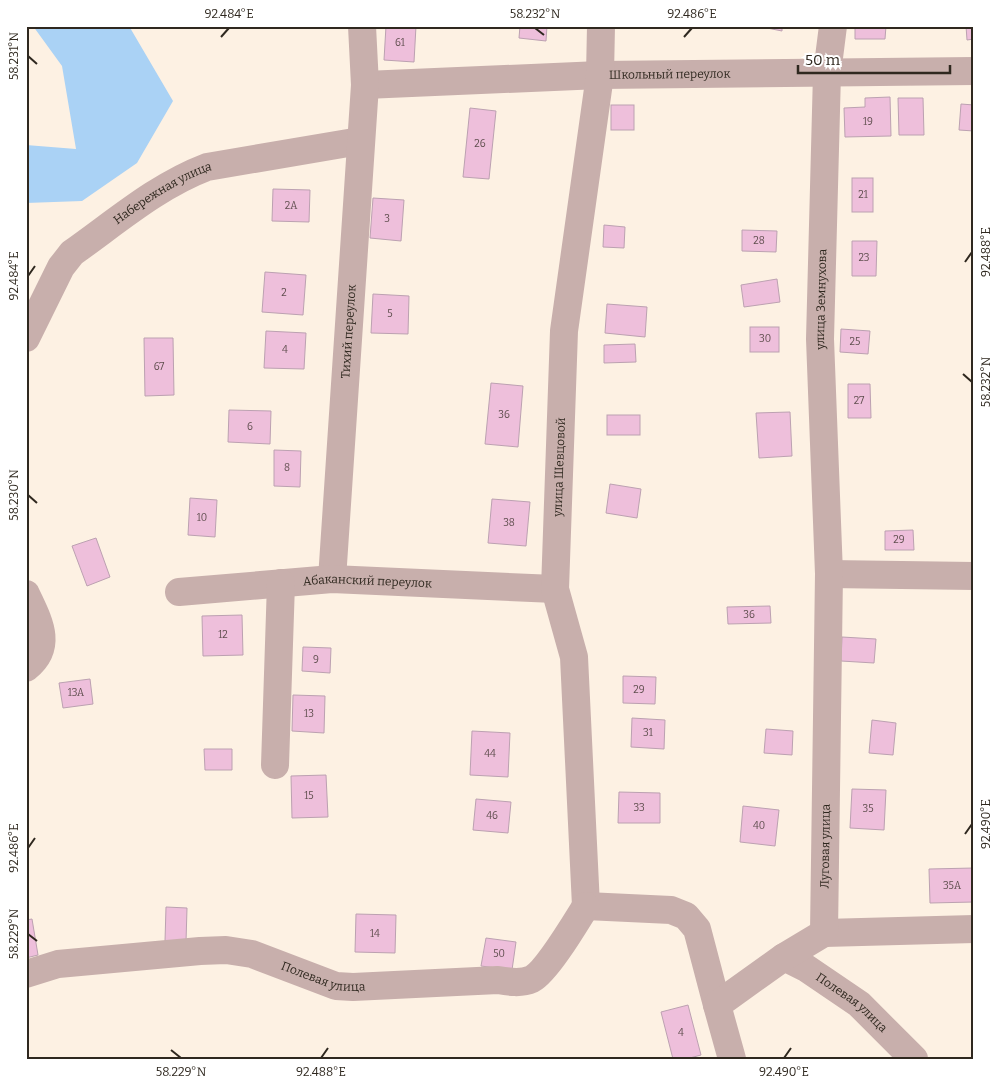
<svg xmlns="http://www.w3.org/2000/svg" width="1000" height="1085" font-family="Bitter,serif">
	<style>
		.water { fill: #aad2f5 }
		.building { fill: #eebfdb; stroke: #bca1b1 }
		.lines { fill: none; stroke-linecap: round; stroke-linejoin: round }
		.minor { stroke: #c8afac; stroke-width: 28 }
		.ticks { fill: none; stroke: #2f281f; stroke-width: 2 }
		.labels { text-anchor: middle; dominant-baseline: central; stroke-width: 4; stroke-linejoin: round; paint-order: stroke }
		.number-label { font-size: 10px; fill: #5f4e4e }
		.street-label { font-size: 12px; fill: #2f281f; stroke: #fff }
		.neatline { fill: none; stroke: #2f281f; stroke-width: 2 }
		.ticks-label { font-size: 12px; text-anchor: middle; fill: #2f281f }
	</style>
	<rect width="100%" height="100%" fill="#fdf1e3"/>
	<!-- water -->
	<path class="water" d="M 33,26 L 129,26 L 173,101 L 137,163 L 82,201 L 26,203 L 26,145 L 76,149 L 62,66 Z"/>
	<!-- building -->
	<g class="building">
		<path d="M 386,26 L 416,26 L 414,62 L 384,60 Z"/>
		<path d="M 520,26 L 547,26 L 546,41 L 519,38 Z"/>
		<path d="M 757,26 L 782,26 L 782,31 Z"/>
		<path d="M 855,26 L 886,26 L 885,39 L 855,39 Z"/>
		<path d="M 966,26 L 974,26 L 974,39 L 967,40 Z"/>
		<path d="M 890,97 L 891,136 L 845,137 L 844,108 L 865,107 L 865,98 Z"/>
		<path d="M 898,98 L 923,98 L 924,135 L 899,135 Z"/>
		<path d="M 961,104 L 974,105 L 974,131 L 959,130 Z"/>
		<rect x="611" y="105" width="23" height="25"/>
		<path d="M 470,108 L 496,111 L 489,179 L 463,177 Z"/>
		<rect x="852" y="178" width="21" height="34"/>
		<path d="M 273,189 L 310,190 L 309,222 L 272,221 Z"/>
		<path d="M 373,198 L 404,200 L 401,241 L 370,238 Z"/>
		<path d="M 604,225 L 625,227 L 624,248 L 603,247 Z"/>
		<path d="M 742,230 L 777,231 L 776,252 L 742,251 Z"/>
		<path d="M 852,241 L 877,241 L 876,276 L 852,276 Z"/>
		<path d="M 265,272 L 306,275 L 303,315 L 262,312 Z"/>
		<path d="M 777,279 L 780,302 L 744,307 L 741,285 Z"/>
		<path d="M 373,294 L 409,296 L 408,334 L 371,333 Z"/>
		<path d="M 607,304 L 647,307 L 645,337 L 605,333 Z"/>
		<rect x="750" y="327" width="29" height="25"/>
		<path d="M 841,329 L 870,331 L 868,354 L 840,352 Z"/>
		<path d="M 266,331 L 306,333 L 304,369 L 264,368 Z"/>
		<path d="M 144,338 L 173,338 L 174,395 L 145,396 Z"/>
		<path d="M 635,344 L 636,362 L 604,363 L 604,345 Z"/>
		<path d="M 491,383 L 523,386 L 518,447 L 485,444 Z"/>
		<path d="M 848,384 L 870,384 L 871,418 L 848,418 Z"/>
		<path d="M 229,410 L 271,411 L 270,444 L 228,442 Z"/>
		<path d="M 790,412 L 792,456 L 759,458 L 756,413 Z"/>
		<rect x="607" y="415" width="33" height="20"/>
		<path d="M 274,450 L 301,451 L 300,487 L 274,486 Z"/>
		<path d="M 610,484 L 641,489 L 637,518 L 606,513 Z"/>
		<path d="M 190,498 L 217,500 L 215,537 L 188,535 Z"/>
		<path d="M 492,499 L 530,502 L 526,546 L 488,543 Z"/>
		<path d="M 913,530 L 914,550 L 885,550 L 885,531 Z"/>
		<path d="M 96,538 L 110,577 L 87,586 L 72,546 Z"/>
		<path d="M 770,606 L 771,623 L 728,624 L 727,607 Z"/>
		<path d="M 242,615 L 243,655 L 203,656 L 202,616 Z"/>
		<path d="M 842,637 L 876,639 L 874,663 L 841,661 Z"/>
		<path d="M 303,647 L 331,648 L 330,673 L 302,671 Z"/>
		<path d="M 623,676 L 656,677 L 655,704 L 623,703 Z"/>
		<path d="M 90,679 L 93,704 L 63,708 L 59,683 Z"/>
		<path d="M 293,695 L 325,696 L 324,733 L 292,731 Z"/>
		<path d="M 632,718 L 665,720 L 664,749 L 631,747 Z"/>
		<path d="M 872,720 L 896,723 L 893,755 L 869,753 Z"/>
		<path d="M 766,729 L 793,731 L 792,755 L 764,753 Z"/>
		<path d="M 472,731 L 510,733 L 508,777 L 470,775 Z"/>
		<path d="M 204,749 L 232,749 L 232,770 L 205,770 Z"/>
		<path d="M 326,775 L 328,817 L 292,818 L 291,776 Z"/>
		<path d="M 852,789 L 886,790 L 884,830 L 850,828 Z"/>
		<path d="M 619,792 L 660,793 L 660,823 L 618,823 Z"/>
		<path d="M 476,799 L 511,802 L 508,833 L 473,830 Z"/>
		<path d="M 743,806 L 779,810 L 775,846 L 740,842 Z"/>
		<path d="M 974,868 L 974,902 L 930,903 L 929,869 Z"/>
		<path d="M 166,907 L 187,908 L 186,942 L 165,941 Z"/>
		<path d="M 356,914 L 396,915 L 395,953 L 355,952 Z"/>
		<path d="M 32,919 L 38,955 L 26,958 L 26,920 Z"/>
		<path d="M 486,938 L 516,942 L 512,970 L 481,966 Z"/>
		<path d="M 688,1005 L 701,1055 L 686,1059 L 673,1059 L 661,1012 Z"/>
	</g>
	<g class="lines">
		<!-- minor -->
		<g class="minor">
			<path id="s1" d="M 365,85 L 600,75 L 974,71"/>
			<path id="s2" d="M 26,338 L 61,267 L 72,253 C 116,222 157,186 207,167 L 360,141"/>
			<path d="M 829,574 L 974,576"/>
			<path id="s3" d="M 332,579 L 365,85 L 362,26"/>
			<path id="s4" d="M 179,592 L 332,579 L 555,589"/>
			<path d="M 26,594 C 38,620 54,646 26,668"/>
			<path d="M 275,765 L 281,583"/>
			<path id="s5" d="M 586,906 L 574,657 L 555,589 L 564,331 L 600,75 L 601,26"/>
			<path d="M 586,906 L 671,910 L 686,916 L 697,929 L 717,1005"/>
			<path d="M 824,933 L 974,929"/>
			<path id="s6" d="M 784,957 L 806,968 L 859,1004 L 914,1059"/>
			<path id="s7" d="M 26,974 L 58,964 L 200,951 L 226,950 L 252,954 L 336,986 L 353,987 L 498,980 C 509,982 521,984 532,979 C 547,971 576,922 586,906"/>
			<path id="s8" d="M 732,1059 L 717,1005 L 784,957 L 824,933 L 829,574 L 820,339 L 827,73 L 833,26"/>
		</g>
	</g>
	<!-- ticks -->
	<path class="ticks" d="M 535,28 L 544,35M 221,37 L 229,28M 684,37 L 692,28M 28,56 L 37,64M 965,262 L 972,252M 28,276 L 35,266M 963,374 L 972,382M 28,495 L 37,503M 965,834 L 972,824M 28,848 L 35,838M 28,934 L 37,941M 171,1050 L 181,1058M 321,1058 L 328,1048M 784,1058 L 791,1048"/>
	<g class="labels">
		<!-- number labels -->
		<g class="number-label">
			<text x="400" y="43">61</text>
			<text x="868" y="122">19</text>
			<text x="480" y="144">26</text>
			<text x="863" y="195">21</text>
			<text x="291" y="206">2А</text>
			<text x="387" y="219">3</text>
			<text x="759" y="241">28</text>
			<text x="864" y="258">23</text>
			<text x="284" y="293">2</text>
			<text x="390" y="314">5</text>
			<text x="765" y="339">30</text>
			<text x="855" y="342">25</text>
			<text x="285" y="350">4</text>
			<text x="159" y="367">67</text>
			<text x="859" y="401">27</text>
			<text x="504" y="415">36</text>
			<text x="250" y="427">6</text>
			<text x="287" y="468">8</text>
			<text x="202" y="518">10</text>
			<text x="509" y="523">38</text>
			<text x="899" y="540">29</text>
			<text x="749" y="615">36</text>
			<text x="223" y="635">12</text>
			<text x="316" y="660">9</text>
			<text x="639" y="690">29</text>
			<text x="76" y="693">13А</text>
			<text x="309" y="714">13</text>
			<text x="648" y="733">31</text>
			<text x="490" y="754">44</text>
			<text x="309" y="796">15</text>
			<text x="639" y="808">33</text>
			<text x="868" y="809">35</text>
			<text x="492" y="816">46</text>
			<text x="759" y="826">40</text>
			<text x="952" y="886">35А</text>
			<text x="375" y="934">14</text>
			<text x="499" y="954">50</text>
			<text x="681" y="1033">4</text>
		</g>
		<!-- street labels -->
		<g class="street-label">
			<text stroke="none"><textPath href="#s1" startOffset="305">Школьный переулок</textPath></text>
			<text stroke="none"><textPath href="#s2" startOffset="206">Набережная улица</textPath></text>
			<text stroke="none"><textPath href="#s8" startOffset="819">улица Земнухова</textPath></text>
			<text stroke="none"><textPath href="#s3" startOffset="248">Тихий переулок</textPath></text>
			<text stroke="none"><textPath href="#s5" startOffset="442">улица Шевцовой</textPath></text>
			<text stroke="none"><textPath href="#s4" startOffset="189">Абаканский переулок</textPath></text>
			<text stroke="none"><textPath href="#s8" startOffset="272">Луговая улица</textPath></text>
			<text stroke="none"><textPath href="#s7" startOffset="304">Полевая улица</textPath></text>
			<text stroke="none"><textPath href="#s6" startOffset="82">Полевая улица</textPath></text>
		</g>
	</g>
	<!-- border -->
	<rect width="1000" height="1085" fill="none" stroke="#ffffff" stroke-width="55"/>
	<!-- scale -->
	<path d="M798 65v8h152v-8" fill="none" stroke="#2f281f" stroke-width="2.5"/>
	<text x="805" y="65" font-size="15" fill="#2f281f" stroke="#ffffff" stroke-width="4" paint-order="stroke">50 m</text>
	<rect x="28" y="28" width="944" height="1030" class="neatline"/>
	<g class="ticks-label">
		<text x="229" y="18">92.484°E</text>
		<text x="535" y="18">58.232°N</text>
		<text x="692" y="18">92.486°E</text>
		<text transform="translate(14 56) rotate(-90)" y="4">58.231°N</text>
		<text transform="translate(986 252) rotate(-90)" y="4">92.488°E</text>
		<text transform="translate(14 276) rotate(-90)" y="4">92.484°E</text>
		<text transform="translate(986 382) rotate(-90)" y="4">58.232°N</text>
		<text transform="translate(14 495) rotate(-90)" y="4">58.230°N</text>
		<text transform="translate(986 824) rotate(-90)" y="4">92.490°E</text>
		<text transform="translate(14 848) rotate(-90)" y="4">92.486°E</text>
		<text transform="translate(14 934) rotate(-90)" y="4">58.229°N</text>
		<text x="181" y="1076">58.229°N</text>
		<text x="321" y="1076">92.488°E</text>
		<text x="784" y="1076">92.490°E</text>
	</g>
</svg>
